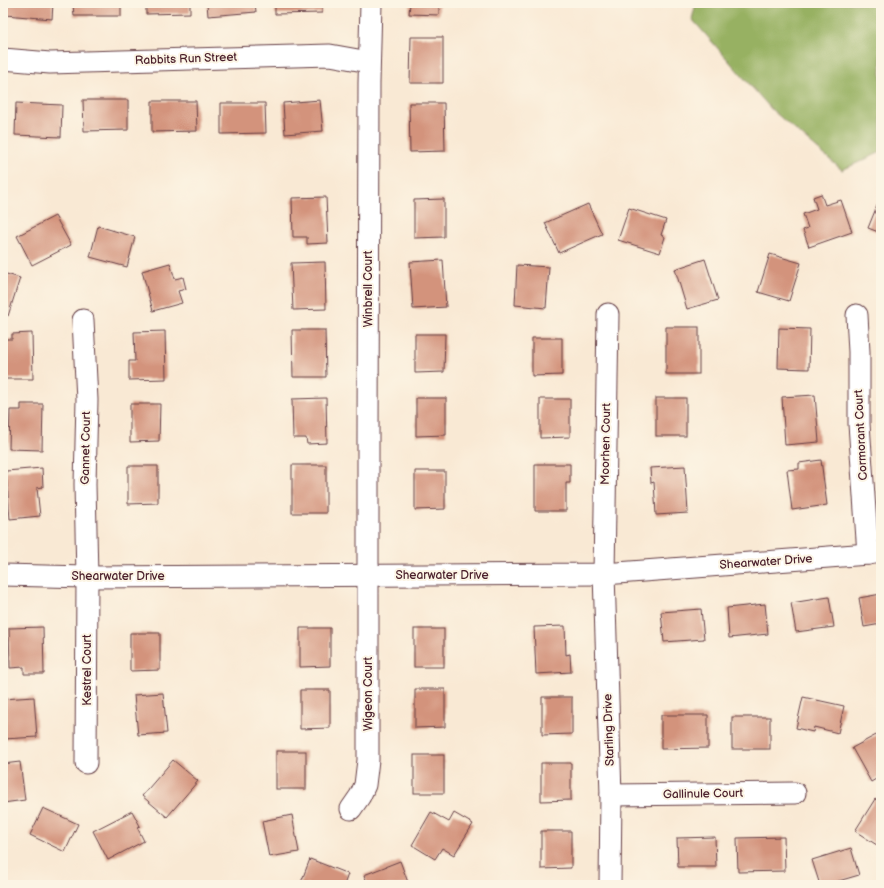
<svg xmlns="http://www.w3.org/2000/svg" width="884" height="888" font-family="'Balsamiq Sans',sans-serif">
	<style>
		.forest { fill: #97b162; stroke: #706846 }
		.building { fill: #d3937b }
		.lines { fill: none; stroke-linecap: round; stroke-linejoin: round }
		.street-casing { stroke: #643d44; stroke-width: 23 }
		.street { stroke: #fff; stroke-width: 21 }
		.labels { text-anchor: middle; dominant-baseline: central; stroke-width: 4; stroke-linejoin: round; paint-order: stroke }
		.street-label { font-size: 12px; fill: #4a1f2b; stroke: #fcf5e5 }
	</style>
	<rect width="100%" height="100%" fill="#fcf5e5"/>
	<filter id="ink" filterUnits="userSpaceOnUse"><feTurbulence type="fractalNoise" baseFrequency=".025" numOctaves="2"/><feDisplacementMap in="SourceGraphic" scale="8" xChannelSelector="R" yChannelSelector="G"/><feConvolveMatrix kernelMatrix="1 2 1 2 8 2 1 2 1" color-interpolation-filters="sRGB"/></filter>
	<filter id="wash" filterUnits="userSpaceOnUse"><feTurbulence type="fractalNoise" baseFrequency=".012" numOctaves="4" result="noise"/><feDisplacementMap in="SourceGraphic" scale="16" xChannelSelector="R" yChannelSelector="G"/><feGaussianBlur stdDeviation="0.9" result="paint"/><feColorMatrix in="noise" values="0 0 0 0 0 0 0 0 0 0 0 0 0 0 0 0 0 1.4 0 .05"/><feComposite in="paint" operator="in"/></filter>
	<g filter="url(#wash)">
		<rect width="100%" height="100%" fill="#f9e9d4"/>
		<!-- forest -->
		<path class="forest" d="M 696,3 L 881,3 L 881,152 L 842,170 L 772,110 L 692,19 Z"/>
		<g id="blocks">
			<!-- building -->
			<g class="building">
				<path d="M 6,3 L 53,3 L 52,19 L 5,15 Z"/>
				<path d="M 73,3 L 121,3 L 121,16 L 74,16 Z"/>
				<path d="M 146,3 L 190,3 L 190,13 L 146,14 Z"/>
				<path d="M 207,3 L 255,3 L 256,12 L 208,16 Z"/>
				<path d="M 275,3 L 322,3 L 322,13 L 275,14 Z"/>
				<path d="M 410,3 L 439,3 L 439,15 L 409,14 Z"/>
				<path d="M 411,37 L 443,37 L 443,83 L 410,83 Z"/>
				<path d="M 83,100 L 128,100 L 128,130 L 84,131 Z"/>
				<path d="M 320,100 L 323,131 L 285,134 L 283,103 Z"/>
				<path d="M 152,101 L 196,101 L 197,131 L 152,132 Z"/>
				<path d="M 16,103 L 62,105 L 61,137 L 15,135 Z"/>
				<path d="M 221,103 L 265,103 L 266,133 L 221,134 Z"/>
				<path d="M 409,103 L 444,103 L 445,151 L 410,152 Z"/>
				<path d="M 821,194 L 825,205 L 841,200 L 852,232 L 809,247 L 803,230 L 808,228 L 803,214 L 817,209 L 813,197 Z"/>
				<path d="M 881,196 L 881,233 L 868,228 Z"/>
				<path d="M 326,197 L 328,243 L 307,244 L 307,237 L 293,237 L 292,198 Z"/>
				<path d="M 444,199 L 444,237 L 414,238 L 414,200 Z"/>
				<path d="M 588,204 L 602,234 L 559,253 L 545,223 Z"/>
				<path d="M 629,208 L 666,220 L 661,235 L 665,237 L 660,253 L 618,240 Z"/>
				<path d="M 55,216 L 71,245 L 32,265 L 17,236 Z"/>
				<path d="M 98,226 L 135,237 L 127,267 L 90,257 Z"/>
				<path d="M 770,254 L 801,263 L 789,301 L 758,292 Z"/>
				<path d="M 705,259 L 718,300 L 687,309 L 675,269 Z"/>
				<path d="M 443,260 L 446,307 L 413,309 L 410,262 Z"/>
				<path d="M 325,262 L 326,309 L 293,310 L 291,263 Z"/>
				<path d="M 170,263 L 175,279 L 183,277 L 186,289 L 178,291 L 182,303 L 153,311 L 142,271 Z"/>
				<path d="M 517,265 L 549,267 L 546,308 L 515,305 Z"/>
				<path d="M 3,273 L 20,278 L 8,316 L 3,314 Z"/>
				<rect x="666" y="327" width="33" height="47"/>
				<path d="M 779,328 L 810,329 L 809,369 L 778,368 Z"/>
				<path d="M 292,330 L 325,330 L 326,377 L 293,377 Z"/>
				<path d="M 165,331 L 166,379 L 129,380 L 129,361 L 135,361 L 134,332 Z"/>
				<path d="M 32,333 L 33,379 L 3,379 L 3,339 L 12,339 L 12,334 Z"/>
				<path d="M 415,334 L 445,334 L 444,372 L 415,373 Z"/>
				<path d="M 532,338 L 562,338 L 562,375 L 532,376 Z"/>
				<path d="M 815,395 L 819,442 L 785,445 L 782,397 Z"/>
				<path d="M 326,398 L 327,443 L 307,444 L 306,438 L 293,438 L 292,399 Z"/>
				<path d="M 416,398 L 446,398 L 446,435 L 416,436 Z"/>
				<rect x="656" y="398" width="30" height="38"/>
				<path d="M 540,399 L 570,399 L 570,437 L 540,438 Z"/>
				<path d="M 21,404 L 43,404 L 42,450 L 9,449 L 10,410 L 21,410 Z"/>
				<path d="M 130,404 L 160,404 L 159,441 L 130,442 Z"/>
				<path d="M 821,460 L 827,505 L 792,510 L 787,470 L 799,469 L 799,463 Z"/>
				<path d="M 535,464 L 570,464 L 570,483 L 566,483 L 566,511 L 535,511 Z"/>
				<rect x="292" y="465" width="34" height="48"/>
				<path d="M 128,466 L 158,466 L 158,503 L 128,504 Z"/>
				<path d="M 685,466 L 688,513 L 656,515 L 654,482 L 651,483 L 650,468 Z"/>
				<path d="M 42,468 L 43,487 L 37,488 L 40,516 L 10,519 L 6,471 Z"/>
				<path d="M 415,471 L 445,471 L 445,509 L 415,510 Z"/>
				<path d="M 881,594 L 881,624 L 864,627 L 859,598 Z"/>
				<path d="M 829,597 L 834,627 L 796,632 L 791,603 Z"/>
				<path d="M 765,604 L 768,634 L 729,638 L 727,608 Z"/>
				<path d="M 701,609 L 704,639 L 664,642 L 661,612 Z"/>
				<path d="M 565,626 L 566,655 L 570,654 L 571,672 L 536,674 L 534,627 Z"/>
				<path d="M 43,627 L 44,674 L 24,674 L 24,667 L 10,668 L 9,628 Z"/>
				<path d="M 300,628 L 330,628 L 330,666 L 300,667 Z"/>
				<rect x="414" y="629" width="30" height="38"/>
				<path d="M 130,633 L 160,633 L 160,670 L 130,671 Z"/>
				<path d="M 415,689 L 445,689 L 445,727 L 415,728 Z"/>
				<path d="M 300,690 L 330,690 L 330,728 L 300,729 Z"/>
				<path d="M 163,693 L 167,733 L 138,735 L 134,695 Z"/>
				<path d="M 34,697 L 37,737 L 4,739 L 3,699 Z"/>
				<path d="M 542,697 L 572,697 L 572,734 L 542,735 Z"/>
				<path d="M 803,697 L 844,706 L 838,733 L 814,727 L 813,732 L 796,728 Z"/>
				<path d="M 661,715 L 708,715 L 708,748 L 661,749 Z"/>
				<rect x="732" y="717" width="38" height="32"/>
				<path d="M 878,734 L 881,739 L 881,776 L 871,782 L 852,748 Z"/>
				<rect x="276" y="751" width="30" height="38"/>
				<rect x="414" y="755" width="30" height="38"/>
				<path d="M 173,760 L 198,781 L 167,817 L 142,796 Z"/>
				<path d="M 20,762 L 25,800 L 3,803 L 3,764 Z"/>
				<path d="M 541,763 L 571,763 L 571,800 L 541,801 Z"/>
				<path d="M 875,799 L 881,803 L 881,845 L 880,847 L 855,831 Z"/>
				<path d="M 43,808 L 78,824 L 65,852 L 30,835 Z"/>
				<path d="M 132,811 L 140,826 L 137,827 L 144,841 L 108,860 L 93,831 Z"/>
				<path d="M 431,812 L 449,822 L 454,813 L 473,824 L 454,855 L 442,848 L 435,859 L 412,845 Z"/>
				<path d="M 292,815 L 299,852 L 269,857 L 262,821 Z"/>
				<path d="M 541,831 L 571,831 L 571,868 L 541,869 Z"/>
				<path d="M 715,837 L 716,867 L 678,867 L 677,838 Z"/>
				<path d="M 784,837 L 785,871 L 738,872 L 737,838 Z"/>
				<path d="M 851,848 L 859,875 L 825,885 L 820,885 L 812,860 Z"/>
				<path d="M 310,859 L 348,874 L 344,885 L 300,885 Z"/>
				<path d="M 400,861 L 409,885 L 368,885 L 364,875 Z"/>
			</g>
		</g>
	</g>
	<g filter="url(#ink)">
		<use href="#blocks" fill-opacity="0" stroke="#643d44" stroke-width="1"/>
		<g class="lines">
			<defs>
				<g id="street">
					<path d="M 3,59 L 50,63 L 330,55 L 369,62"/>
					<path d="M 608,314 L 604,574 L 611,795 L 610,885"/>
					<path d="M 857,315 L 859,352 L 859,424 L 868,554"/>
					<path d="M 83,320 L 87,400 L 85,484 L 87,577 L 86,763"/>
					<path d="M 3,575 L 87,577 L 604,574 L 868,554 L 881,552"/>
					<path d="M 611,795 L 795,793"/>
					<path d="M 351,809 L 360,796 L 365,785 L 368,760 L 368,438 L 369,83 L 371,3"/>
				</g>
			</defs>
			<!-- street casing -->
			<use href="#street" class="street-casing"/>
			<!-- street -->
			<use href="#street" class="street"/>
		</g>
	</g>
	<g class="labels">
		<!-- street labels -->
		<g class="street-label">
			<text transform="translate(186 59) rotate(-2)">Rabbits Run Street</text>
			<text transform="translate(368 289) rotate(-90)">Winbrell Court</text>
			<text transform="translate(861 435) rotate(-93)">Cormorant Court</text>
			<text transform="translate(606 444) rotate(-89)">Moorhen Court</text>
			<text transform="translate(86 448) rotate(-89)">Gannet Court</text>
			<text transform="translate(766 562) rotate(-4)">Shearwater Drive</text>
			<text x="442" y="575">Shearwater Drive</text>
			<text x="118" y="576">Shearwater Drive</text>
			<text transform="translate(87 670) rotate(-90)">Kestrel Court</text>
			<text transform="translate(368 694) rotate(-90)">Wigeon Court</text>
			<text transform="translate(609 730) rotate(-92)">Starling Drive</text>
			<text transform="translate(703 794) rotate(-1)">Gallinule Court</text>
		</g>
	</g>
	<!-- margin -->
	<rect width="884" height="888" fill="none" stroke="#fcf5e5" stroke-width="16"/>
</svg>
